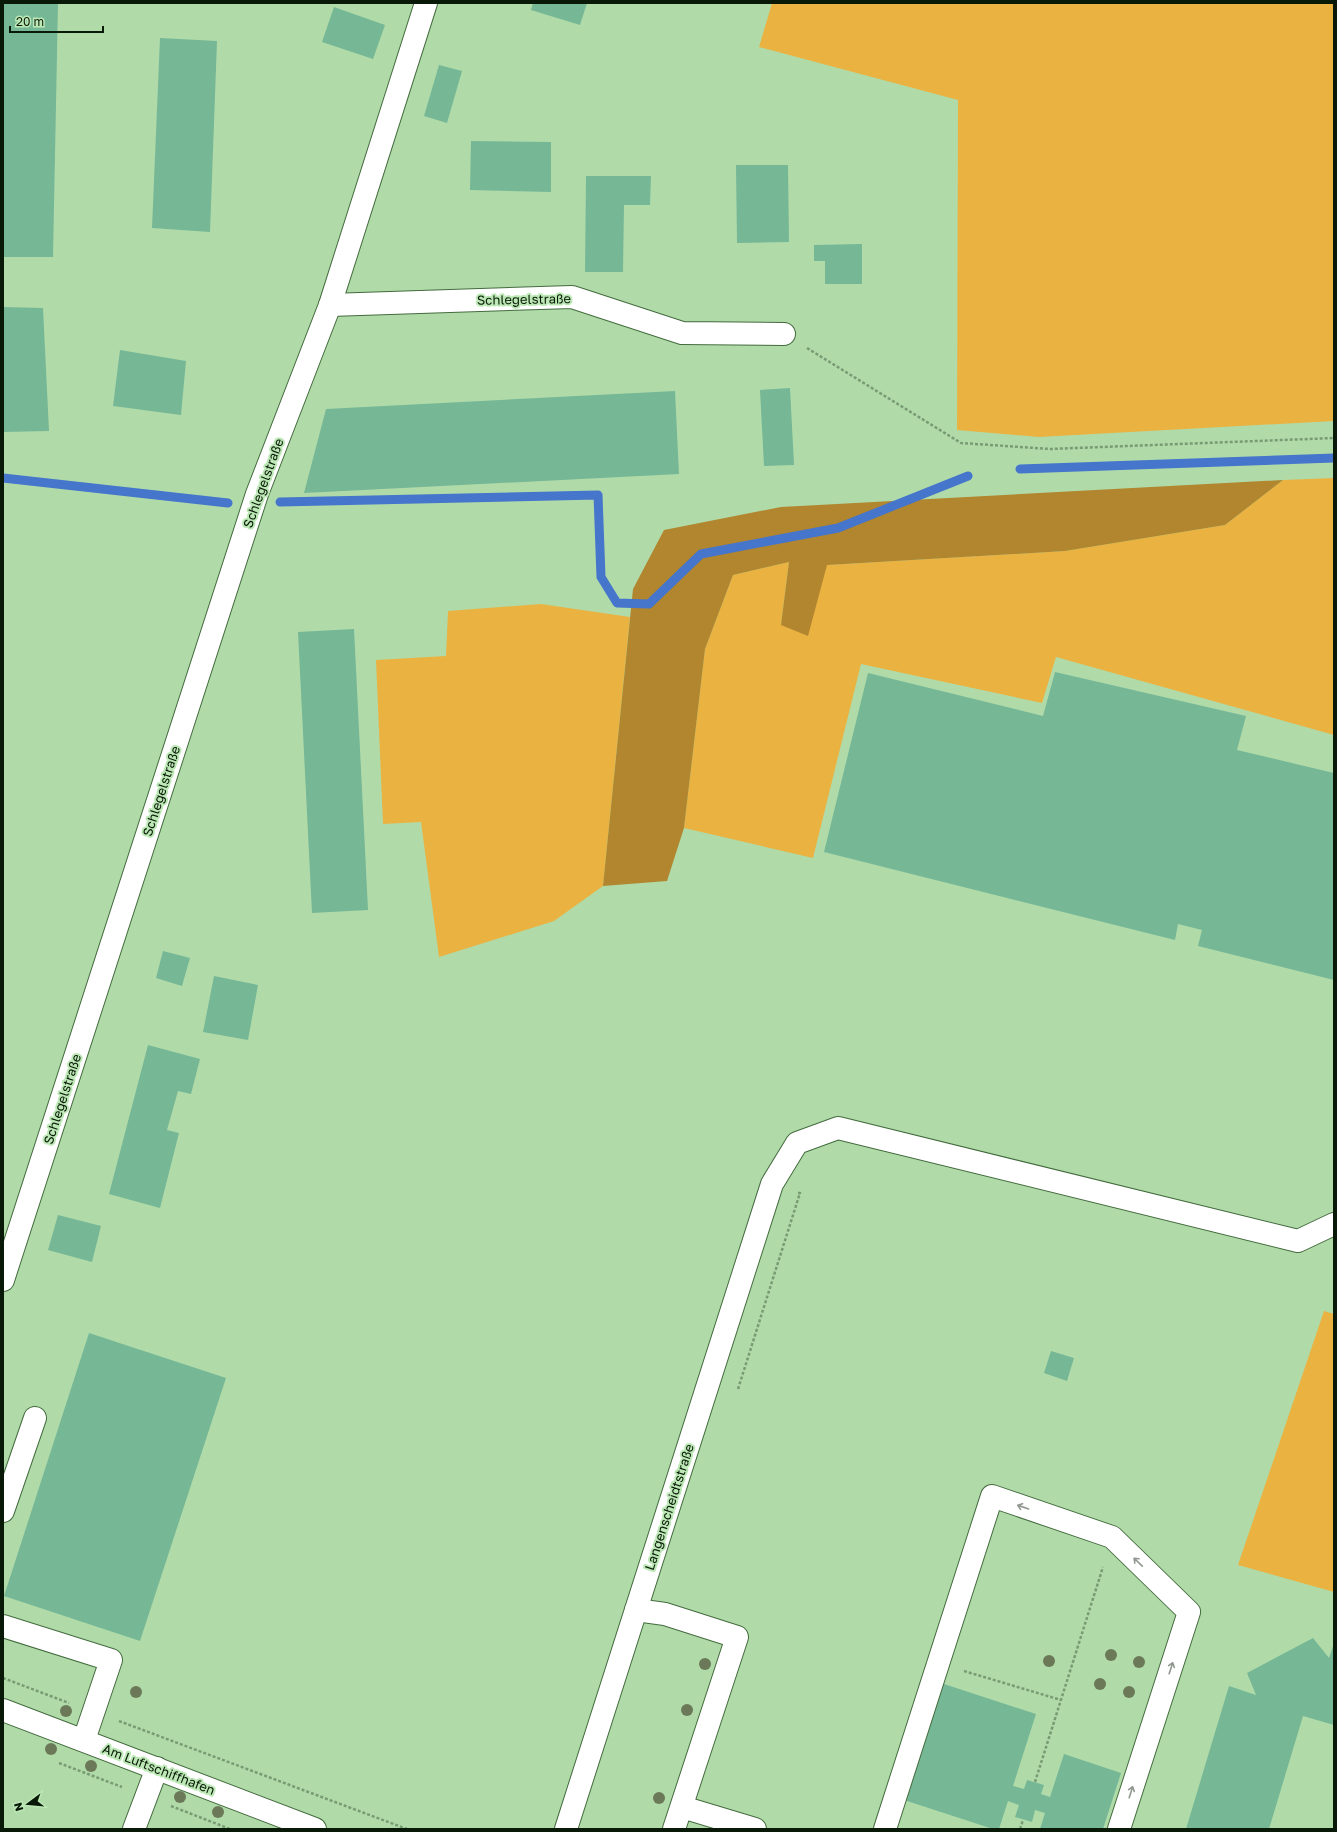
<svg xmlns="http://www.w3.org/2000/svg" width="1337" height="1832" font-family="'Golos Text',sans-serif">
	<style>
		.green { fill: #eab241 }
		.forest { fill: #b1862f }
		.lines { fill: none; stroke-linecap: round; stroke-linejoin: round }
		.stream { stroke: #4675cc; stroke-width: 9 }
		.building { fill: #76b796 }
		.minor-casing { stroke: #446b3e; stroke-width: 24 }
		.path { stroke: #799b74; stroke-width: 2.5; stroke-dasharray: 3 2; stroke-linecap: butt }
		.minor { stroke: #fff; stroke-width: 22 }
		.tree { fill: #6b7958 }
		.oneway { stroke: #90988f }
		.labels { text-anchor: middle; dominant-baseline: central; stroke-width: 4; stroke-linejoin: round; paint-order: stroke }
		.street-label { font-size: 13px; fill: #091907; stroke: #bce8b5 }
	</style>
	<rect width="100%" height="100%" fill="#b0dba9"/>
	<!-- green -->
	<g class="green">
		<path d="M 772,3 L 1334,3 L 1334,421 L 1039,437 L 957,430 L 958,100 L 759,47 Z"/>
		<path d="M 1334,478 L 1334,735 L 1056,657 L 1042,703 L 861,664 L 813,858 L 684,828 L 705,649 L 733,575 L 789,562 L 781,625 L 827,565 L 1065,551 L 1225,525 L 1283,480 Z"/>
		<path d="M 541,604 L 630,617 L 603,886 L 554,921 L 439,957 L 421,822 L 383,824 L 376,660 L 446,656 L 448,611 Z"/>
		<path d="M 1324,1311 L 1334,1314 L 1334,1592 L 1238,1565 Z"/>
	</g>
	<!-- forest -->
	<path class="forest" d="M 1283,480 L 1225,525 L 1065,551 L 827,565 L 808,636 L 781,625 L 789,562 L 733,575 L 705,649 L 684,828 L 667,881 L 603,886 L 633,589 L 664,530 L 781,507 Z"/>
	<g class="lines">
		<!-- stream -->
		<g class="stream">
			<path d="M 1020,469 L 1334,458"/>
			<path d="M 3,478 L 228,503"/>
			<path d="M 280,502 L 598,495 L 601,577 L 617,603 L 649,604 L 701,554 L 838,528 L 968,476"/>
		</g>
	</g>
	<!-- building -->
	<g class="building">
		<path d="M 3,3 L 58,3 L 53,257 L 3,257 Z"/>
		<path d="M 533,3 L 587,3 L 580,25 L 531,10 Z"/>
		<path d="M 334,7 L 385,25 L 373,59 L 322,42 Z"/>
		<path d="M 160,38 L 217,41 L 210,232 L 152,228 Z"/>
		<path d="M 439,65 L 462,71 L 447,123 L 424,116 Z"/>
		<path d="M 471,141 L 551,142 L 551,192 L 470,190 Z"/>
		<path d="M 736,165 L 788,165 L 789,242 L 737,243 Z"/>
		<path d="M 586,176 L 651,176 L 650,205 L 624,205 L 623,272 L 585,272 Z"/>
		<path d="M 862,244 L 862,284 L 825,284 L 825,261 L 814,261 L 814,245 Z"/>
		<path d="M 3,307 L 43,308 L 49,431 L 3,432 Z"/>
		<path d="M 120,350 L 186,361 L 181,415 L 113,406 Z"/>
		<path d="M 790,388 L 794,465 L 764,466 L 760,390 Z"/>
		<path d="M 675,391 L 679,474 L 304,493 L 326,409 Z"/>
		<path d="M 354,629 L 368,910 L 312,913 L 298,632 Z"/>
		<path d="M 1055,672 L 1246,716 L 1237,750 L 1334,773 L 1334,980 L 1198,946 L 1202,930 L 1178,924 L 1175,940 L 824,852 L 868,673 L 1043,716 Z"/>
		<path d="M 163,951 L 190,958 L 182,986 L 156,978 Z"/>
		<path d="M 214,976 L 258,985 L 248,1040 L 203,1032 Z"/>
		<path d="M 148,1045 L 200,1059 L 191,1094 L 178,1091 L 167,1130 L 179,1133 L 160,1208 L 109,1194 Z"/>
		<path d="M 58,1215 L 101,1226 L 92,1262 L 48,1250 Z"/>
		<path d="M 89,1333 L 226,1378 L 140,1641 L 4,1596 Z"/>
		<path d="M 1051,1351 L 1074,1358 L 1067,1381 L 1044,1373 Z"/>
		<path d="M 1313,1638 L 1329,1658 L 1334,1643 L 1334,1725 L 1303,1716 L 1269,1829 L 1186,1829 L 1229,1686 L 1256,1695 L 1247,1673 Z"/>
		<path d="M 941,1683 L 1036,1714 L 1013,1786 L 1024,1789 L 1027,1780 L 1044,1785 L 1041,1794 L 1050,1797 L 1064,1754 L 1121,1773 L 1103,1829 L 1040,1829 L 1045,1813 L 1035,1810 L 1032,1822 L 1015,1817 L 1019,1805 L 1008,1801 L 999,1829 L 993,1829 L 904,1800 Z"/>
	</g>
	<g class="lines">
		<defs>
			<g id="minor">
				<path d="M 330,305 L 572,297 L 682,333 L 784,334"/>
				<path d="M 3,1280 L 257,494 L 330,305 L 426,3"/>
				<path d="M 3,1511 L 35,1418"/>
				<path d="M 636,1610 L 665,1614 L 737,1637 L 674,1829"/>
				<path d="M 3,1626 L 111,1660 L 84,1740"/>
				<path d="M 3,1710 L 315,1829"/>
				<path d="M 682,1807 L 755,1829"/>
				<path d="M 134,1829 L 157,1768"/>
				<path d="M 566,1829 L 772,1184 L 797,1143 L 838,1128 L 1298,1241 L 1334,1224"/>
				<path d="M 885,1829 L 992,1496 L 1112,1537 L 1189,1612 L 1119,1829"/>
			</g>
		</defs>
		<!-- minor casing -->
		<use href="#minor" class="minor-casing"/>
		<!-- path -->
		<g class="path">
			<path d="M 807,348 L 961,443 L 1050,449 L 1334,438"/>
			<path d="M 738,1389 L 800,1193 L 798,1193"/>
			<path d="M 964,1671 L 1061,1700"/>
			<path d="M 3,1678 L 69,1703"/>
			<path d="M 119,1721 L 407,1829"/>
			<path d="M 59,1763 L 122,1787"/>
			<path d="M 1035,1782 L 1103,1567"/>
			<path d="M 171,1806 L 230,1829"/>
			<path d="M 1020,1829 L 1023,1820"/>
		</g>
		<!-- minor -->
		<use href="#minor" class="minor"/>
	</g>
	<!-- trees -->
	<g class="tree">
		<circle cx="1111" cy="1655" r="6"/>
		<circle cx="1049" cy="1661" r="6"/>
		<circle cx="1139" cy="1662" r="6"/>
		<circle cx="705" cy="1664" r="6"/>
		<circle cx="1100" cy="1684" r="6"/>
		<circle cx="136" cy="1692" r="6"/>
		<circle cx="1129" cy="1692" r="6"/>
		<circle cx="687" cy="1710" r="6"/>
		<circle cx="66" cy="1711" r="6"/>
		<circle cx="51" cy="1749" r="6"/>
		<circle cx="91" cy="1766" r="6"/>
		<circle cx="180" cy="1797" r="6"/>
		<circle cx="659" cy="1798" r="6"/>
		<circle cx="218" cy="1812" r="6"/>
	</g>
	<!-- one-way arrows -->
	<defs><path id="oneway-shaft" d="M-6 0H5M1.5-3L5.5 0L1.5 3" fill="none" stroke-width="1.6" stroke-linecap="round" stroke-linejoin="round"/></defs>
	<g class="oneway">
		<use href="#oneway-shaft" transform="translate(1023 1507) rotate(-161)"/>
		<use href="#oneway-shaft" transform="translate(1138 1562) rotate(-136)"/>
		<use href="#oneway-shaft" transform="translate(1171 1668) rotate(-72)"/>
		<use href="#oneway-shaft" transform="translate(1131 1792) rotate(-72)"/>
	</g>
	<g class="labels">
		<!-- street labels -->
		<g class="street-label">
			<text transform="translate(524 299) rotate(-1)">Schlegelstraße</text>
			<text transform="translate(263 483) rotate(-70)">Schlegelstraße</text>
			<text transform="translate(161 791) rotate(-72)">Schlegelstraße</text>
			<text transform="translate(62 1099) rotate(-72)">Schlegelstraße</text>
			<text transform="translate(669 1507) rotate(-72)">Langenscheidtstraße</text>
			<text transform="translate(159 1769) rotate(21)">Am Luftschiffhafen</text>
		</g>
	</g>
	<!-- border -->
	<rect width="1337" height="1832" fill="none" stroke="#091907" stroke-width="8"/>
	<!-- north arrow -->
	<g transform="translate(28 1804) rotate(254)" stroke="#bce8b5" stroke-width="3" paint-order="stroke">
	<path d="M0-3L7 15L0 10L-7 15Z" fill="#091907"/>
	<text y="-6" font-size="11" font-weight="bold" text-anchor="middle" fill="#091907">N</text>
	</g>
	<!-- scale -->
	<path d="M10 26v6h93v-6" fill="none" stroke="#091907" stroke-width="2"/>
	<text x="16" y="26" font-size="12" fill="#091907" stroke="#bce8b5" stroke-width="3" paint-order="stroke">20 m</text>
</svg>
